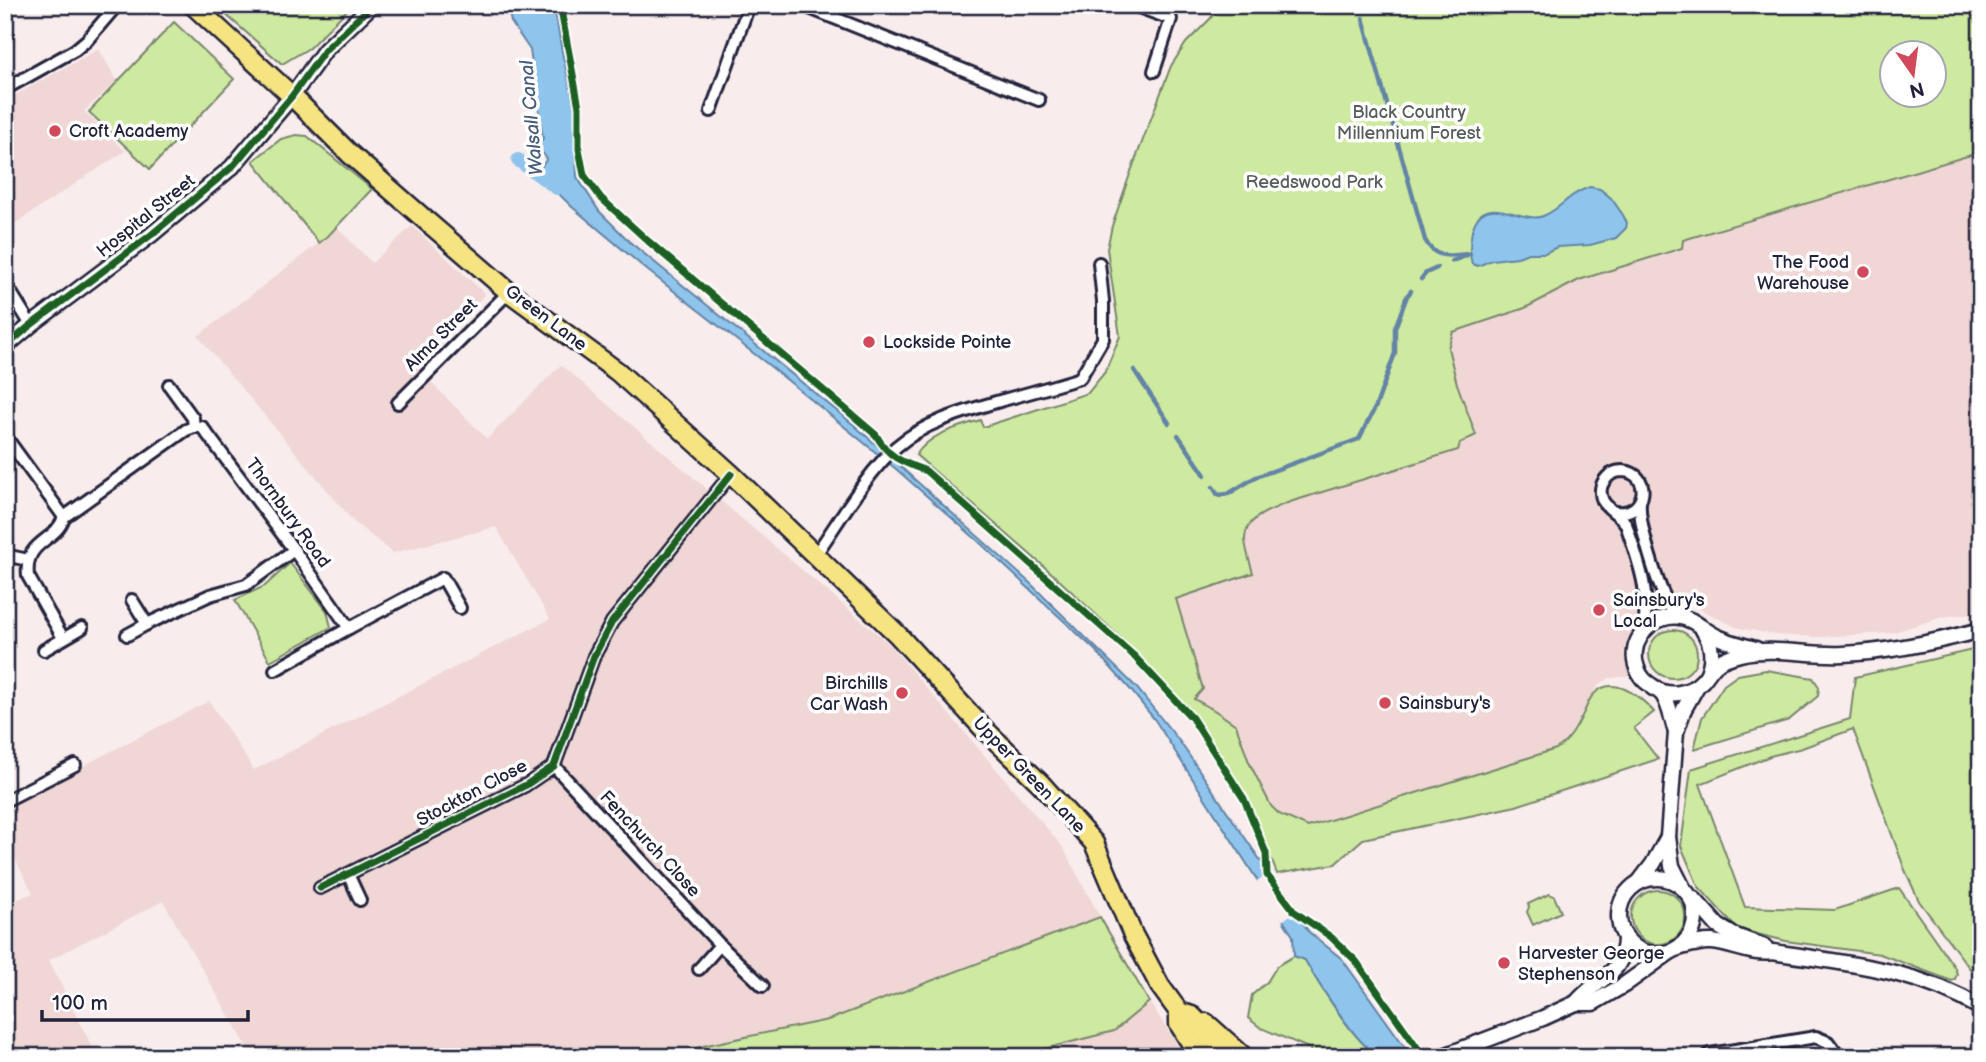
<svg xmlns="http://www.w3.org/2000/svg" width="1986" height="1062" font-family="'Balsamiq Sans',sans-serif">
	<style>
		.built { fill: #f0d6d5 }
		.green { fill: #ceeaa0; stroke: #78866e; stroke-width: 2; fill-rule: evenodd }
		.water { fill: #8fc5ed; stroke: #6384a6; stroke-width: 2 }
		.pier { fill: #f8ecec }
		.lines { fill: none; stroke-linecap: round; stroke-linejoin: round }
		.stream { stroke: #6384a6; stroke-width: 4.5 }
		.canal { stroke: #8fc5ed; stroke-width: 14 }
		.minor-casing { stroke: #22223b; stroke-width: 16 }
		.tertiary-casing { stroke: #22223b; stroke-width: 19 }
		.trunk-casing { stroke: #22223b; stroke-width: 23 }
		.minor { stroke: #fff; stroke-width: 10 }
		.tertiary { stroke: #fff; stroke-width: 14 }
		.trunk { stroke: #f6e381; stroke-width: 18 }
		.cycleway-casing { stroke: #fff; stroke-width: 11 }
		.cycleway { stroke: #1b5e20; stroke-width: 7 }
		.poi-dot { fill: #d1495b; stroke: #fff; stroke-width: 2.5 }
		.labels { text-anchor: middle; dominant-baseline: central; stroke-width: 7; stroke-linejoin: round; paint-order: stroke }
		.park-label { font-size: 18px; fill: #565e59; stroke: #fff }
		.poi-label { font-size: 18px; fill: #22223b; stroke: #fff; text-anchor: start }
		.street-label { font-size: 18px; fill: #22223b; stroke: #fff }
		.water-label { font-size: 19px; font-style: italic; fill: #485b79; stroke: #fff }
	</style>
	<rect width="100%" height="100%" fill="#f8ecec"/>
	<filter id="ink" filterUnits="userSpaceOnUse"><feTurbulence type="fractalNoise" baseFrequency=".0143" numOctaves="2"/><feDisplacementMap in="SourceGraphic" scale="14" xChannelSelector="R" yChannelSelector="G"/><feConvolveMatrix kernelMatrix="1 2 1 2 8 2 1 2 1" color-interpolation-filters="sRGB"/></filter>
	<g filter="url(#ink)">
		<!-- built -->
		<g class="built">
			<path d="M 99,49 L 117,81 L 84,111 L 125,151 L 5,230 L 5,101 Z"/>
			<path d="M 1981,152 L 1981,612 L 1942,617 L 1891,633 L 1817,637 L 1776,635 L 1736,627 L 1683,601 L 1642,611 L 1624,653 L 1630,676 L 1610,678 L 1599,684 L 1567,742 L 1556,749 L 1308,827 L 1279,814 L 1271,806 L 1249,762 L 1236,725 L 1214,710 L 1194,699 L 1167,597 L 1231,515 L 1427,316 Z"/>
			<path d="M 412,226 L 485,294 L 416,367 L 487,439 L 561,365 L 888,643 L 1062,846 L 1100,917 L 828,1020 L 707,1045 L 664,1057 L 253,1057 L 163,901 L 49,960 L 97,1057 L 5,1057 L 5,905 L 33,893 L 5,840 L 5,810 L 98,758 L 209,701 L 254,770 L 550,619 L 496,527 L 393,553 L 354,522 L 198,336 L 328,236 L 337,227 L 372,263 Z"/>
			<path d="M 1149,1002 L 1186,1057 L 1013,1057 L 1114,1031 Z"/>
		</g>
		<!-- green -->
		<g class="green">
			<path d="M 215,5 L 352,5 L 309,48 L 282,64 Z"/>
			<path d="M 1220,5 L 1981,5 L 1981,152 L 1683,240 L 1682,248 L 1579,280 L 1525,308 L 1453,332 L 1448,348 L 1457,384 L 1476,435 L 1460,443 L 1458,450 L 1290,502 C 1273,509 1244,517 1245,540 C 1246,551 1250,563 1253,573 L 1176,599 L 1203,689 L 1194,699 L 1214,710 L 1236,725 L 1249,762 L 1271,806 L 1279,814 L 1308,827 L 1556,749 C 1571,740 1577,726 1585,710 C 1587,706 1589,699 1593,695 C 1612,673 1640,696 1654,712 L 1634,728 L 1658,759 L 1516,806 L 1363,839 L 1335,864 L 1277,874 L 1248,799 L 1195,716 L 1127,644 L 1056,577 L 916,455 C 931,433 956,428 980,420 L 983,427 L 1088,393 L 1105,372 L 1120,336 L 1107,249 L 1112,226 L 1130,174 L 1171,66 L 1186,43 L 1210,19 ZM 1892,52 L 1934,52 L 1934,94 L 1892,94 Z"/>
			<path d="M 174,22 L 234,79 L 150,169 L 89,112 Z"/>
			<path d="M 296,135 L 307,136 L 372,189 L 328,236 L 319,243 L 253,161 L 281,139 Z"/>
			<path d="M 290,563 L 327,611 L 331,627 L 270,661 L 235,600 L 265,586 Z"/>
			<circle cx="1673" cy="654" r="24"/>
			<path d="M 1981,648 L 1980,971 L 1971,970 L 1919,901 L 1905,870 L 1853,729 L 1802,748 L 1770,756 L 1700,784 L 1745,907 L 1835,910 L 1899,888 L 1955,968 L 1957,974 L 1955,979 L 1952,981 L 1880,954 L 1786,941 L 1737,929 L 1698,886 L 1681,846 L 1691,769 L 1850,719 L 1855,677 Z"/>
			<path d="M 1766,670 L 1813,678 L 1819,687 L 1818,696 L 1789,720 L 1694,749 L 1702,718 L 1724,685 L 1738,675 Z"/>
			<circle cx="1658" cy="917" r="27"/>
			<path d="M 1549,894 L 1554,896 L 1561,912 L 1533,925 L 1527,912 L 1529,907 L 1528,904 Z"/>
			<path d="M 1100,917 L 1149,1002 L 1114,1031 L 1013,1057 L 664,1057 L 707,1045 L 828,1020 Z"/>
			<path d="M 1294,956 L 1305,960 C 1319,985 1348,1031 1369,1049 C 1374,1053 1379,1053 1385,1054 L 1386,1057 L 1309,1057 L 1311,1049 L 1261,1028 L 1248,1018 L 1252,995 L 1267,982 L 1277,966 Z"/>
		</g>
		<!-- water -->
		<g class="water">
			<path d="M 507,5 L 522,5 L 525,8 L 526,5 L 554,5 L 562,52 L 576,113 L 575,138 L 577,177 L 599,211 L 631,243 L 854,425 L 1031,584 L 1136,687 L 1180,742 L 1309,932 L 1342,959 L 1412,1057 L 1386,1057 L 1384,1054 C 1381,1053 1377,1053 1374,1052 C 1358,1046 1314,977 1305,960 L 1294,956 L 1293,936 L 1155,720 L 1130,689 L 1095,650 L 977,540 L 896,469 L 775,370 L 647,270 L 571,206 L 544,179 L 518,160 L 535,170 L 539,169 L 547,159 L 538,147 L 543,138 L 530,50 L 511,22 Z"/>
			<path d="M 1590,187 L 1600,189 L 1611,198 L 1623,215 L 1627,223 L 1626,228 L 1616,238 L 1590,245 L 1557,247 L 1545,253 L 1528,253 L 1518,257 L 1492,260 L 1478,266 L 1472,264 C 1469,254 1470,241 1472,231 C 1483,188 1522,225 1543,216 C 1561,209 1568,194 1590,187 Z"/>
		</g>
		<!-- pier -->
		<path class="pier" d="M 1270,873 L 1298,910 L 1282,921 L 1255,883 Z"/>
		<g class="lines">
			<!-- stream -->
			<g class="stream">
				<path d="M 1363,18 L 1425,240 C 1436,261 1450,255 1470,254"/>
				<path d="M 1452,261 L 1466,256"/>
				<path d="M 1421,279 L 1426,273 L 1437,268"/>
				<path d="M 1134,370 L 1169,423"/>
				<path d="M 1178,435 L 1205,475"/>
				<path d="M 1213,487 L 1218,495 L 1228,494 L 1256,477 L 1359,439 L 1376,406 L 1395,353 L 1395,328 L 1407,296 L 1411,291"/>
			</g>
			<!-- canal -->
			<path class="canal" d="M 518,160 L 557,188"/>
			<defs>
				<g id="minor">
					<path d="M 802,5 L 1039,100"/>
					<path d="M 1133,5 L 1171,19 L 1154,71"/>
					<path d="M 5,89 L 75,50 L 87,40 L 117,5"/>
					<path d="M 711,111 L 749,5"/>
					<path d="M 5,283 L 31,325"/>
					<path d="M 169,385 L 193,418 L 194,427 L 202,427 L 294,550 L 349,628"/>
					<path d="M 398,403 L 509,292"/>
					<path d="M 5,436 L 64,517 C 56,543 24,539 28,576 L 63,638"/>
					<path d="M 1640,502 C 1638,524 1658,588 1670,607 C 1674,611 1678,614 1683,618"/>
					<path d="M 1616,512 C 1648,516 1652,473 1623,471 C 1615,471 1608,475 1604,481 C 1600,487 1600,495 1603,501 C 1609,511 1620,514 1626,524 C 1637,559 1652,593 1643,631"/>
					<path d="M 64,517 L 186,430 L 194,427"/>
					<path d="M 816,554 C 839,521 867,473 896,447 C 926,421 966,411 1003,400 C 1029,393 1055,386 1080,378 L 1103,339 L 1103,301 L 1099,263"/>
					<path d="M 5,555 L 28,560"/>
					<path d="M 132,600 L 147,624"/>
					<path d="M 127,635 L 147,624 L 210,595 L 246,585 L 294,550"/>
					<path d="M 44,650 L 82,628"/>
					<path d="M 275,670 L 349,628 L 443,578 L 460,608"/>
					<path d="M 554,766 L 720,945 L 763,986"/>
					<path d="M 5,801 L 75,765"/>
					<path d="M 348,874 L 360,900"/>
					<path d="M 320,888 L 526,785 L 554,766 L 594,656 L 612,622 L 731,474"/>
					<path d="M 699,969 L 720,945"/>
					<path d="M 1707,1057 L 1710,1054 L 1816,1037 L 1828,1042 L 1839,1057"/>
				</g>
				<g id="tertiary">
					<path d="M 5,347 L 31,325 L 151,235 L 232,167 L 292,96 L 325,50 L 372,5"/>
					<path d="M 1703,630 C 1712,644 1714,657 1708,673"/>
					<path d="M 1653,688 C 1669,697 1689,695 1702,681 C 1707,676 1710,669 1716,664 C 1722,659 1732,656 1740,654 C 1774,646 1809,656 1843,654 C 1889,652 1936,642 1981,630"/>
					<path d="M 1676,732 C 1672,721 1670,705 1663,695 C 1655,685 1643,685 1637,668 C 1633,658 1634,646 1640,637 C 1650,619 1673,611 1692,621 C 1701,626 1709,634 1720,638 C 1731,643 1744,646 1756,649"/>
					<circle cx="1657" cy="916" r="38"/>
					<path d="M 1640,881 L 1653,864 L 1668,837"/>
					<path d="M 1682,886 L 1672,866 L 1668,837 L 1676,732 L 1684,709 L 1697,686"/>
					<path d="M 1694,899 L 1718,926 L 1733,935 L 1765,947"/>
					<path d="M 1678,948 C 1689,945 1701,941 1712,942 C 1733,944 1751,955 1773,952 C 1848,964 1913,968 1981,1008"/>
					<path d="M 1576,1003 C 1596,978 1626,975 1625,936"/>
					<path d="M 1441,1057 L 1543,1018 L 1576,1003 L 1593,1003 L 1624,985 L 1670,952"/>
				</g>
				<g id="trunk">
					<path d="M 193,5 L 292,96 L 350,154 L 422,217 L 509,292 L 618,372 L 731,474 L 897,634 L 982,727 L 1041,784 L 1094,843 L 1133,935 L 1160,986 L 1179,1012 L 1192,1016 L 1199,1023 L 1221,1057"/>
					<path d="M 1179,1012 L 1179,1024 L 1200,1057"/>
					<path d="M 1206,1023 L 1244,1057"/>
				</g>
			</defs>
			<!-- minor casing -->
			<use href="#minor" class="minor-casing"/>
			<!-- tertiary casing -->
			<use href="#tertiary" class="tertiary-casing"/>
			<!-- trunk casing -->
			<use href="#trunk" class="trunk-casing"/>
			<!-- minor -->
			<use href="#minor" class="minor"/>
			<!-- tertiary -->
			<use href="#tertiary" class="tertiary"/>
			<!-- trunk -->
			<use href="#trunk" class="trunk"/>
			<defs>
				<g id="cycleway">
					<path d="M 560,5 L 579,107 L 579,149 L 584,175 L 601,198 L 648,241 L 876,435 C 889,458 902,462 926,471 L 1133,655 L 1192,718 L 1244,799 L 1266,853 L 1267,875 L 1295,912 L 1331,937 L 1356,961 L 1424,1057"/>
					<path d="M 5,347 L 31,325 L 151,235 L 232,167 L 292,96 L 325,50 L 372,5"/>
					<path d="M 320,888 L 526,785 L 554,766 L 594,656 L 612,622 L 731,474"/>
				</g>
			</defs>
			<!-- cycleway casing -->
			<use href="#cycleway" class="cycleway-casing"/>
			<!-- cycleway -->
			<use href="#cycleway" class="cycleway"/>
		</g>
	</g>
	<!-- markers -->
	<g class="poi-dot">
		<circle cx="55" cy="131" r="7"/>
		<circle cx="1863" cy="272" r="7"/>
		<circle cx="869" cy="342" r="7"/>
		<circle cx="1599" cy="610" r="7"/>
		<circle cx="902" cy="693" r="7"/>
		<circle cx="1385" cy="703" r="7"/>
		<circle cx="1504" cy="963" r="7"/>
	</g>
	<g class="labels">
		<!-- park labels -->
		<g class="park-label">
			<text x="1409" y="112">Black Country<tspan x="1409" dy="21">Millennium Forest</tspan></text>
			<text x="1314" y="182">Reedswood Park</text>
		</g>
		<!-- poi labels -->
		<g class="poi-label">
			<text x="69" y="131">Croft Academy</text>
			<text x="1849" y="262" text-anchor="end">The Food<tspan x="1849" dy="21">Warehouse</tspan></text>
			<text x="883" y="342">Lockside Pointe</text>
			<text x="1613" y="600">Sainsbury's<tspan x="1613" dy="21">Local</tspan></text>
			<text x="888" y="683" text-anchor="end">Birchills<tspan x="888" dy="21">Car Wash</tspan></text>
			<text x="1399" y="703">Sainsbury's</text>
			<text x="1518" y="953">Harvester George<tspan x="1518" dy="21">Stephenson</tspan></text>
		</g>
		<!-- street labels -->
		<g class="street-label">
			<text transform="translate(146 216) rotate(-39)">Hospital Street</text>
			<text transform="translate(546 318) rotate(37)">Green Lane</text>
			<text transform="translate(441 335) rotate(-45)">Alma Street</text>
			<text transform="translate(288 513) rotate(54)">Thornbury Road</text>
			<text transform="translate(1029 775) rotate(46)">Upper Green Lane</text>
			<text transform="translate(472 793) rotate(-28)">Stockton Close</text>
			<text transform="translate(650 844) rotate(47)">Fenchurch Close</text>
		</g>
		<!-- water labels -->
		<g class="water-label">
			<text transform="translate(532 118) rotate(-95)">Walsall Canal</text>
		</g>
	</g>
	<!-- margin -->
	<rect width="1986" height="1062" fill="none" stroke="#fff" stroke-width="28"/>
	<rect x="14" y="14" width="1958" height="1034" fill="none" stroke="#22223b" stroke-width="2.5" filter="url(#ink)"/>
	<!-- north arrow -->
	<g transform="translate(1913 74) rotate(166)"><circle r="33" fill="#ffffff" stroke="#a7a7b1" stroke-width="2"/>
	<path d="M0-5L12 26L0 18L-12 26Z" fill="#d1495b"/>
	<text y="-10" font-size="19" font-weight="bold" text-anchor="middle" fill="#22223b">N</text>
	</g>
	<!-- scale -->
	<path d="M42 1010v10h206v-10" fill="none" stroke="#22223b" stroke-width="3.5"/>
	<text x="52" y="1010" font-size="21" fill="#22223b" stroke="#ffffff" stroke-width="5" paint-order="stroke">100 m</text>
</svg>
